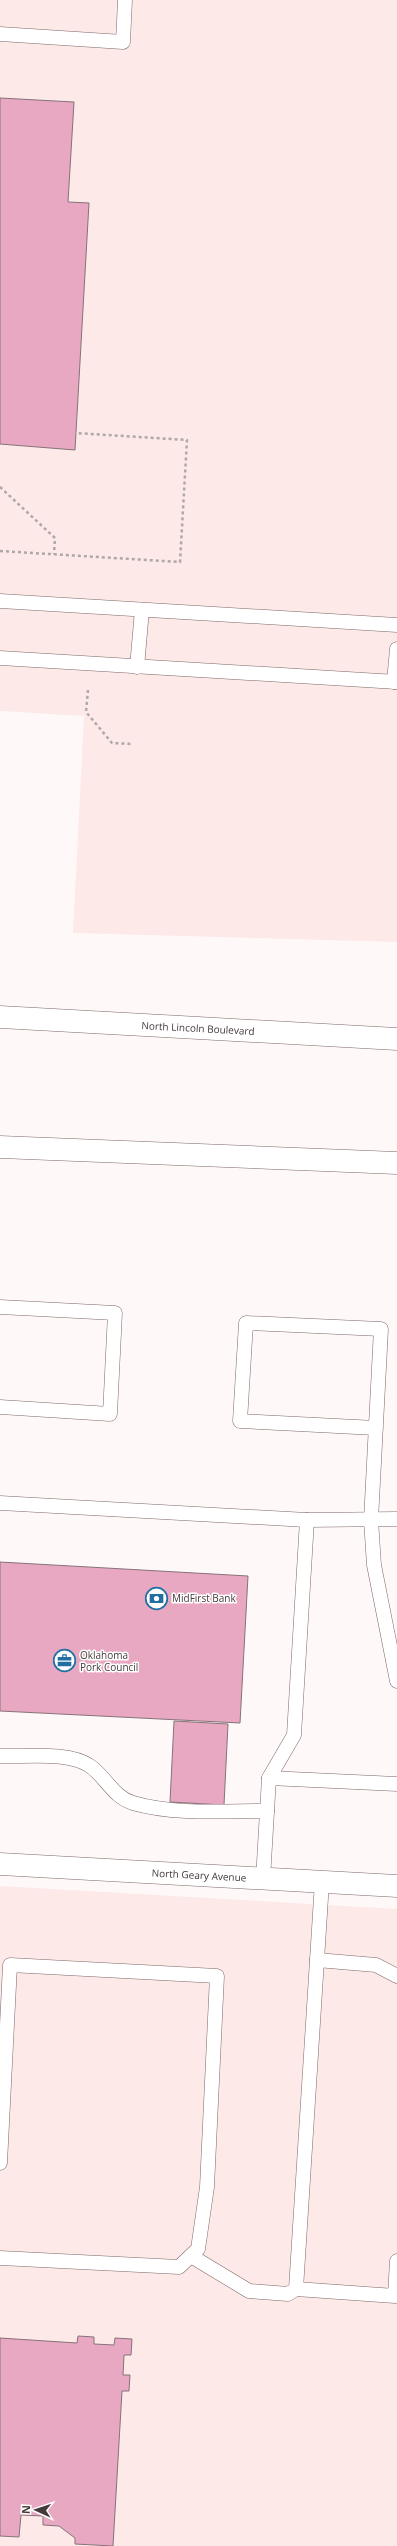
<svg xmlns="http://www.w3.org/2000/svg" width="397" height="2546" font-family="'Open Sans',sans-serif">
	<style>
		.built { fill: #fde9e7 }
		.building { fill: #e8a8c1; stroke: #86727a }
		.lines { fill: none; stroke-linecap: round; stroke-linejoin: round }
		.service-casing { stroke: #7e6867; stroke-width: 15 }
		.minor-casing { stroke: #7e6867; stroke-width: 23 }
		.primary-casing { stroke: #7e6867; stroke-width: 23 }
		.path { stroke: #afa8a8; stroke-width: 2.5; stroke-dasharray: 3 3; stroke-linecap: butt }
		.service { stroke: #fff; stroke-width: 14 }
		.minor { stroke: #fff; stroke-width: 22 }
		.primary { stroke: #fff; stroke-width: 22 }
		.labels { text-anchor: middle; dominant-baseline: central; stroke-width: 3; stroke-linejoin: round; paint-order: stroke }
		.street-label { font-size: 10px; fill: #443a3a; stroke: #fff }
		.poi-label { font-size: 10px; fill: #443a3a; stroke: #fff; text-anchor: start }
	</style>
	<rect width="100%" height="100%" fill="#fef9f8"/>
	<!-- built -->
	<g class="built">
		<path d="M 0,0 L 397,0 L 397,942 L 73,933 L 84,716 L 0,711 Z"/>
		<path d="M 0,1886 L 397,1909 L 397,2546 L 0,2546 Z"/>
	</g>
	<!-- building -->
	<g class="building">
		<path d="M 0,98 L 74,102 L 68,202 L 89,203 L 75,450 L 0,444 Z"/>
		<path d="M 0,1562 L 248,1576 L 240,1723 L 0,1711 Z"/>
		<path d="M 174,1721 L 228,1724 L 224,1805 L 170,1802 Z"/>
		<path d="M 78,2336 L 94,2337 L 94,2344 L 114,2345 L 115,2338 L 132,2339 L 131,2355 L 124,2355 L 123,2375 L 130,2375 L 129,2391 L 122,2391 L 113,2546 L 75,2544 L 75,2538 L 59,2526 L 43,2525 L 43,2516 L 21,2515 L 19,2537 L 0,2536 L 0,2338 L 77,2343 Z"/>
	</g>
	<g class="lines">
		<defs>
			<g id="service">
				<path d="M 0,34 L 123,42 L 125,0"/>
				<path d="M 0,601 L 397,625"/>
				<path d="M 0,658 L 397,682"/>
				<path d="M 137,667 L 142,610"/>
				<path d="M 394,682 L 397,649"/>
				<path d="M 0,1307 L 115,1313 L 110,1414 L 0,1407"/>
				<path d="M 376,1428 L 240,1421 L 246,1323 L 381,1329 L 371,1520 L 374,1565 L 397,1681"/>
				<path d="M 0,1503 L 307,1520 L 397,1519"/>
				<path d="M 0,1756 C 25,1757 69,1751 90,1766 C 106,1777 113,1797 133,1803 C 174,1815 225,1811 267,1811"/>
				<path d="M 269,1778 L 397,1784"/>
				<path d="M 263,1879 L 269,1778 L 294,1735 L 307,1520"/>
				<path d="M 317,1960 L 376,1965 L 397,1976"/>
				<path d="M 0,2163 L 10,1965 L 217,1976 L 207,2187 L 198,2249 L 179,2267 L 0,2258"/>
				<path d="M 191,2256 L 249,2291 L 288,2294 L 296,2289 L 322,1882"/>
				<path d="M 296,2289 L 395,2296 L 397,2261"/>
			</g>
			<path id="minor" d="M 0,1864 L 397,1886"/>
			<g id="primary">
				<path d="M 0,1017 L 397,1039"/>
				<path d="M 0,1147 L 397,1163"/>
			</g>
		</defs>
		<!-- service casing -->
		<use href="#service" class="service-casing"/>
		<!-- minor casing -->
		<use href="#minor" class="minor-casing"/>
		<!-- primary casing -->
		<use href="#primary" class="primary-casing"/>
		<!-- path -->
		<g class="path">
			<path d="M 0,487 L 55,538 L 54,554"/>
			<path d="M 0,551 L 180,562 L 187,440 L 75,433"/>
			<path d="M 88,690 L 86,712 L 112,743 L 133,744"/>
		</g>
		<!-- service -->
		<use href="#service" class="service"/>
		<!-- minor -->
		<use href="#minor" class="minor"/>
		<!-- primary -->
		<use href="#primary" class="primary"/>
	</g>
	<!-- icons -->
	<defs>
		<symbol id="bank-ring" viewBox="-11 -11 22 22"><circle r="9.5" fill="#fff" stroke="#226fa1" stroke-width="1.5"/><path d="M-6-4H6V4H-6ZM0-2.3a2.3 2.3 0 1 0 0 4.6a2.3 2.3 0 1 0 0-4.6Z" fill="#226fa1"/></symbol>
		<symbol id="office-ring" viewBox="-11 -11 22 22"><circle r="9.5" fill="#fff" stroke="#226fa1" stroke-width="1.5"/><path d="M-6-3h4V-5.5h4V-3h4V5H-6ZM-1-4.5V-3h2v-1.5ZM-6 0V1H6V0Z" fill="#226fa1"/></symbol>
	</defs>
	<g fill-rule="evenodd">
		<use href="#bank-ring" x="144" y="1586" width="25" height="25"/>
		<use href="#office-ring" x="52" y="1648" width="25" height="25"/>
	</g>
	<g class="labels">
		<!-- street labels -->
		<g class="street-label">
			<text transform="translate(198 1028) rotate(3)">North Lincoln Boulevard</text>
			<text transform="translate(199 1875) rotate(3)">North Geary Avenue</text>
		</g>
		<!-- poi labels -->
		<g class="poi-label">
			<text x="172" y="1598">MidFirst Bank</text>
			<text x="80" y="1655">Oklahoma<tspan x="80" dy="12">Pork Council</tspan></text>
		</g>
	</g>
	<!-- north arrow -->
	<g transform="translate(36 2510) rotate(273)" stroke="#ffffff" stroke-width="3" paint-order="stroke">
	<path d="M0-3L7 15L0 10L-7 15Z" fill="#443a3a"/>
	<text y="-6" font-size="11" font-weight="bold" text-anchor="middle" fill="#443a3a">N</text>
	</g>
</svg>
